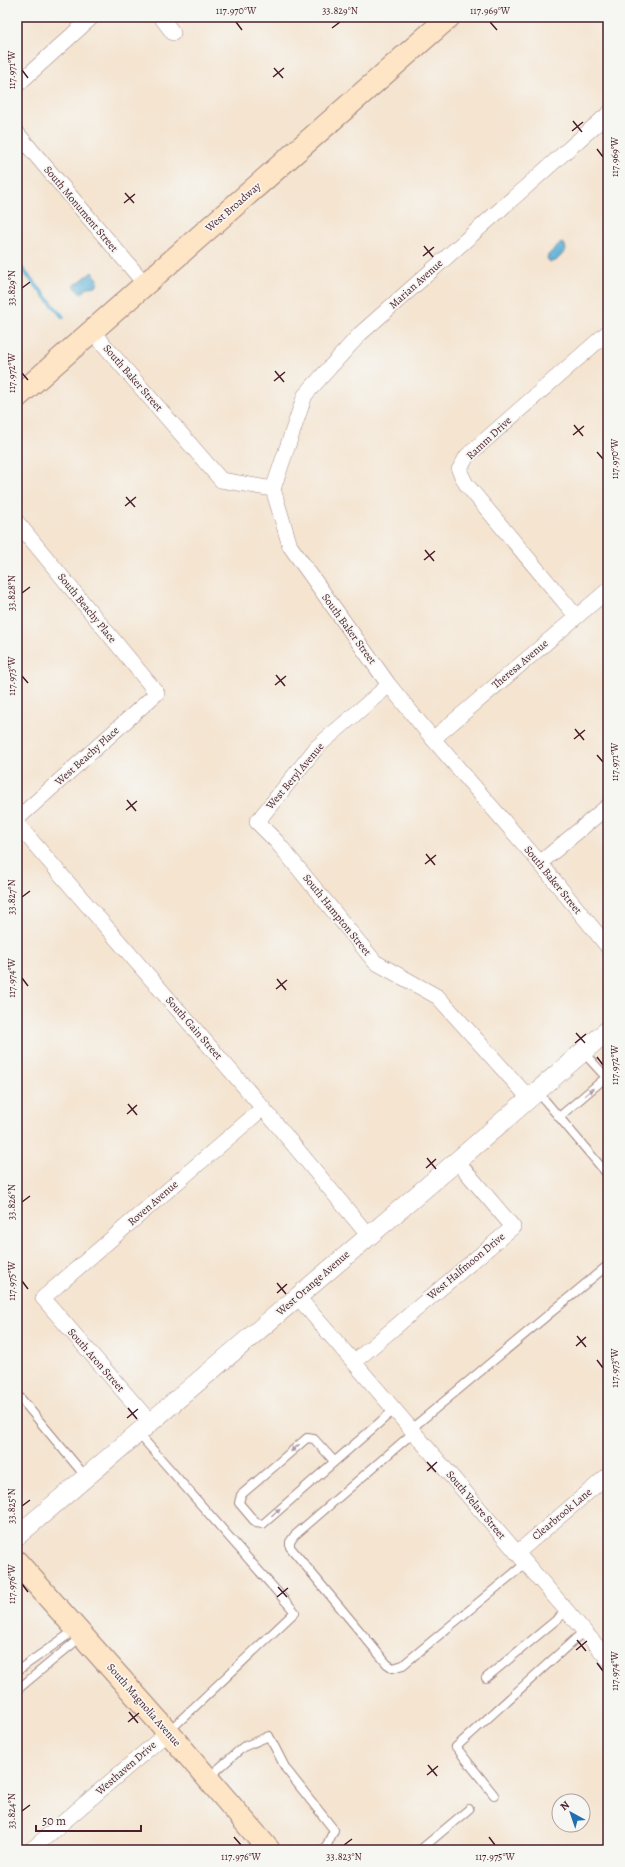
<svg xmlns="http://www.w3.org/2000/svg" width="625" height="1867" font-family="Alegreya,serif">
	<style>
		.water { fill: #5bb0d7; stroke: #526881 }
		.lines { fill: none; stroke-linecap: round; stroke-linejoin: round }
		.stream { stroke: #5bb0d7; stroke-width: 4 }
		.service-casing { stroke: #9f827e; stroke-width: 10 }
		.minor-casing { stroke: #9f827e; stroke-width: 16 }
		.tertiary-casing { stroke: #9f827e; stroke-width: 20 }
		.secondary-casing { stroke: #9f827e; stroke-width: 24 }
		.service { stroke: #fff; stroke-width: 8 }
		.minor { stroke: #fff; stroke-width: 15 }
		.tertiary { stroke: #fff; stroke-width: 19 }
		.secondary { stroke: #fde5c5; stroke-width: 22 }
		.oneway { fill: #ae9aa0 }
		.ticks { fill: none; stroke: #4a1f2b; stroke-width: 1.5 }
		.labels { text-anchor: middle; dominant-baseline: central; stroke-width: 3.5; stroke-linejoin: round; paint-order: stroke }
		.street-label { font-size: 11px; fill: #4a1f2b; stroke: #f6f6f2 }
		.neatline { fill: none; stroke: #4a1f2b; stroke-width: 1.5 }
		.ticks-label { font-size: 10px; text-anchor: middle; fill: #4a1f2b }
	</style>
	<rect width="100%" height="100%" fill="#f6f6f2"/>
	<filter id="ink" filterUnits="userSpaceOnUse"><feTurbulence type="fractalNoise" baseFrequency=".025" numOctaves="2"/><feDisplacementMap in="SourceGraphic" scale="8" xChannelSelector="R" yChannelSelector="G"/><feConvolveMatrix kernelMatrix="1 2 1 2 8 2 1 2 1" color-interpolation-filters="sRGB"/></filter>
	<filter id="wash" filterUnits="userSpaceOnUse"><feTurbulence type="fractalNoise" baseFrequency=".012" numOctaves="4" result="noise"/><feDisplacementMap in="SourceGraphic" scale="16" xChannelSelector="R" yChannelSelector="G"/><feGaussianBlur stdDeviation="0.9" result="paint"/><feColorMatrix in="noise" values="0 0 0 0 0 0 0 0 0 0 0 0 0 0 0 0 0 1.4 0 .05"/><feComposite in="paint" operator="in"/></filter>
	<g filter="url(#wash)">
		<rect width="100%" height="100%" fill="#f4e4d0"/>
		<!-- water -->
		<g class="water">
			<path d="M 561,243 L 565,245 L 566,250 L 556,261 L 550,262 L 547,259 L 548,255 Z"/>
			<path d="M 92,272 L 98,279 L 97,286 L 89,287 L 81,294 L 74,286 Z"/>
		</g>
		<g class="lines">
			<!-- stream -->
			<path class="stream" d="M 17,263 L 63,317"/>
		</g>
	</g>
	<g filter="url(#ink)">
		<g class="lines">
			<defs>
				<g id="service">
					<path d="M 537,1091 L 608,1175"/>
					<path d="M 559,1117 L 604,1079 L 605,1076 L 583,1052"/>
					<path d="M 17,1394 L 86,1477"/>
					<path d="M 411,1429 L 608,1265"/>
					<path d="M 414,1432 L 294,1536 L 290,1542 L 290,1547 L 387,1664 L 393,1668 L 403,1665 L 526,1563"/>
					<path d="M 138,1433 L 295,1612 L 169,1731"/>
					<path d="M 334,1461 L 314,1439 L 307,1438 L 241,1495 L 239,1503 L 256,1523 L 263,1524 L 395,1409"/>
					<path d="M 17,1671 L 75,1630"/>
					<path d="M 486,1678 L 567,1611"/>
					<path d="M 17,1690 L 82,1636"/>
					<path d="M 208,1778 L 243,1747 L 269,1736 L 286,1769 L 334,1830 L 326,1847 L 321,1850"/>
					<path d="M 494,1795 L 456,1747 L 584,1631"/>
					<path d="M 420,1850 L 469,1809"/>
				</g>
				<g id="minor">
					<path d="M 161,17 L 173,33"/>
					<path d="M 17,85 L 92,17"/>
					<path d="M 17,133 L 145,284"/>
					<path d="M 92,331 L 221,480 L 273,489 L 290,546 L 389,685 L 433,739 L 540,863 L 608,947"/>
					<path d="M 273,489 L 305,395 L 360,334 L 608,114"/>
					<path d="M 17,522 L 157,693 L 17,819"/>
					<path d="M 576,616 L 466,484 L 459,470 L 467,456 L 608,332"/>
					<path d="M 389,685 L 317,747 L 257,822 L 276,841 L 375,962 L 438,997 L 529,1098"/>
					<path d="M 433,739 L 608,590"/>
					<path d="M 17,824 L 263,1108 L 368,1235"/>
					<path d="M 540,863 L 608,806"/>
					<path d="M 297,1296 L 608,1659"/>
					<path d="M 354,1362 L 513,1227 L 457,1161"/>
					<path d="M 150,1422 L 43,1298 L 263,1108"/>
					<path d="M 517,1553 L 608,1475"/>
					<path d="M 31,1850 L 168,1732"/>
				</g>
				<path id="tertiary" d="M 17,1536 L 457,1161 L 608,1030"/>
				<g id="secondary">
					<path d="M 17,397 L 449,17"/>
					<path d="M 17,1562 L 168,1732 L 269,1850"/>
				</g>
			</defs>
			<!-- service casing -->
			<use href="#service" class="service-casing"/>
			<!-- minor casing -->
			<use href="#minor" class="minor-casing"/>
			<!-- tertiary casing -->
			<use href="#tertiary" class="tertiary-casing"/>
			<!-- secondary casing -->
			<use href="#secondary" class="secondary-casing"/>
			<!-- service -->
			<use href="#service" class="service"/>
			<!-- minor -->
			<use href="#minor" class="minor"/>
			<!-- tertiary -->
			<use href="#tertiary" class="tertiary"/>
			<!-- secondary -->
			<use href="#secondary" class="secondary"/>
		</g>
		<!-- one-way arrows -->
		<defs><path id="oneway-solid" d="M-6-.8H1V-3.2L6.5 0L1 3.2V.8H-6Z"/></defs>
		<g class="oneway">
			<use href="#oneway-solid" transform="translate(589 1092) rotate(-40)"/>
			<use href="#oneway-solid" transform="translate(295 1448) rotate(139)"/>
			<use href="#oneway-solid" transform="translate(276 1512) rotate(-41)"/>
		</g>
	</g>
	<!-- ticks -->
	<path class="ticks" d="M 236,22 L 242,30M 490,22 L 497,30M 332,28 L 340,22M 274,68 L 283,78M 22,70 L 28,78M 273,77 L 284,68M 573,121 L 582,132M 572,131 L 583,122M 597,149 L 603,157M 125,193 L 134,203M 124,203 L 135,194M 424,246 L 433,257M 423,256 L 434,247M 22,288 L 30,282M 275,371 L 284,382M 22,373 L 28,380M 274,381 L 285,372M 574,425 L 583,436M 573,435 L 584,426M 597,452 L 603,459M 126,497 L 135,507M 125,506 L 136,497M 425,550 L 434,561M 424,560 L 435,551M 22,593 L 30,587M 276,675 L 285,686M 22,676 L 28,683M 275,685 L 286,676M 575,729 L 584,740M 574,739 L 585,730M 597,755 L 603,762M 127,800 L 136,811M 126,810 L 137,801M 426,854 L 435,865M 425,864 L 436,855M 22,897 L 30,891M 22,978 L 28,986M 277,979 L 286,990M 276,989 L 287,980M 576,1033 L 585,1043M 575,1043 L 586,1034M 597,1057 L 603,1065M 128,1104 L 137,1115M 127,1114 L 137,1105M 427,1158 L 436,1169M 426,1168 L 436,1159M 22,1202 L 30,1196M 22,1281 L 28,1289M 277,1283 L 286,1294M 277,1293 L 287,1284M 577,1336 L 586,1347M 576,1346 L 586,1337M 597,1360 L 603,1368M 128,1408 L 137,1419M 127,1418 L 138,1409M 427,1462 L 436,1472M 427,1471 L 437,1462M 22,1506 L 30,1500M 22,1584 L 28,1592M 278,1587 L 287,1597M 277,1597 L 288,1588M 577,1640 L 586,1651M 576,1650 L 587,1641M 597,1663 L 603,1671M 129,1712 L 138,1723M 128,1722 L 139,1713M 428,1765 L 437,1776M 427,1775 L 438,1766M 22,1811 L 30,1805M 234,1837 L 241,1845M 489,1837 L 495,1845M 344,1845 L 352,1839"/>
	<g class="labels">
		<!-- street labels -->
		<g class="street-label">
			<text transform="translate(233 207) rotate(-41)">West Broadway</text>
			<text transform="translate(81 209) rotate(50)">South Monument Street</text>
			<text transform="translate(416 284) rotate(-42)">Marian Avenue</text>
			<text transform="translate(133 378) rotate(49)">South Baker Street</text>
			<text transform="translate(489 438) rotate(-43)">Ramm Drive</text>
			<text transform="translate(87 608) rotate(51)">South Beachy Place</text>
			<text transform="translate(349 629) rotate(54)">South Baker Street</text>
			<text transform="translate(520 664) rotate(-40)">Theresa Avenue</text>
			<text transform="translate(87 756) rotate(-42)">West Beachy Place</text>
			<text transform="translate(295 776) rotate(-50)">West Beryl Avenue</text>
			<text transform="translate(553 880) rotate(51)">South Baker Street</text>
			<text transform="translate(337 915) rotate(51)">South Hampton Street</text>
			<text transform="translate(194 1028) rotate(49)">South Gain Street</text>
			<text transform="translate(153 1203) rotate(-41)">Roven Avenue</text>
			<text transform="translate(466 1266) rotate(-40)">West Halfmoon Drive</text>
			<text transform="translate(313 1283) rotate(-41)">West Orange Avenue</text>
			<text transform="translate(96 1360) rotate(49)">South Aron Street</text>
			<text transform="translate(476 1505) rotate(50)">South Velare Street</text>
			<text transform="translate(562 1514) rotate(-40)">Clearbrook Lane</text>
			<text transform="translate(144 1705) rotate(49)">South Magnolia Avenue</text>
			<text transform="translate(126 1768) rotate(-41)">Westhaven Drive</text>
		</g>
	</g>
	<!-- margin -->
	<rect width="625" height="1867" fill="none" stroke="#f6f6f2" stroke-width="44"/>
	<!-- north arrow -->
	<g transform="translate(571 1813) rotate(320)"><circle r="19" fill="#f6f6f2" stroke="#b1a0a2"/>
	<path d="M0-3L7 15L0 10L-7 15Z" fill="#1f6fb2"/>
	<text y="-6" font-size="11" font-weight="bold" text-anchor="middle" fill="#4a1f2b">N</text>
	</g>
	<!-- scale -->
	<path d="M36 1825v6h105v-6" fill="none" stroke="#4a1f2b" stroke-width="2"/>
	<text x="42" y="1825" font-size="12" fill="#4a1f2b" stroke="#f6f6f2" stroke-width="3" paint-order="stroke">50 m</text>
	<rect x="22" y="22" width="581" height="1823" class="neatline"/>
	<g class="ticks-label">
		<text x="236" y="14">117.970°W</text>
		<text x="340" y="14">33.829°N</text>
		<text x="490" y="14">117.969°W</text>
		<text transform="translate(11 70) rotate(-90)" y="4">117.971°W</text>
		<text transform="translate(614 157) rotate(-90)" y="4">117.969°W</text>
		<text transform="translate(11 288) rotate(-90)" y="4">33.829°N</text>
		<text transform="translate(11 373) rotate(-90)" y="4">117.972°W</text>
		<text transform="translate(614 459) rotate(-90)" y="4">117.970°W</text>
		<text transform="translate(11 593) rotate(-90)" y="4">33.828°N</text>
		<text transform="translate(11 676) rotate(-90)" y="4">117.973°W</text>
		<text transform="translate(614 762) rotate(-90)" y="4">117.971°W</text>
		<text transform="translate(11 897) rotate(-90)" y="4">33.827°N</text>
		<text transform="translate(11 978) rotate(-90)" y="4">117.974°W</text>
		<text transform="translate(614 1065) rotate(-90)" y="4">117.972°W</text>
		<text transform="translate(11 1202) rotate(-90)" y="4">33.826°N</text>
		<text transform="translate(11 1281) rotate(-90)" y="4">117.975°W</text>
		<text transform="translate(614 1368) rotate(-90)" y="4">117.973°W</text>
		<text transform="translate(11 1506) rotate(-90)" y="4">33.825°N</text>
		<text transform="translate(11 1584) rotate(-90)" y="4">117.976°W</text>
		<text transform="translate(614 1671) rotate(-90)" y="4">117.974°W</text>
		<text transform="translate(11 1811) rotate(-90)" y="4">33.824°N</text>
		<text x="241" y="1860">117.976°W</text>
		<text x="344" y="1860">33.823°N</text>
		<text x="495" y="1860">117.975°W</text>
	</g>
</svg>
